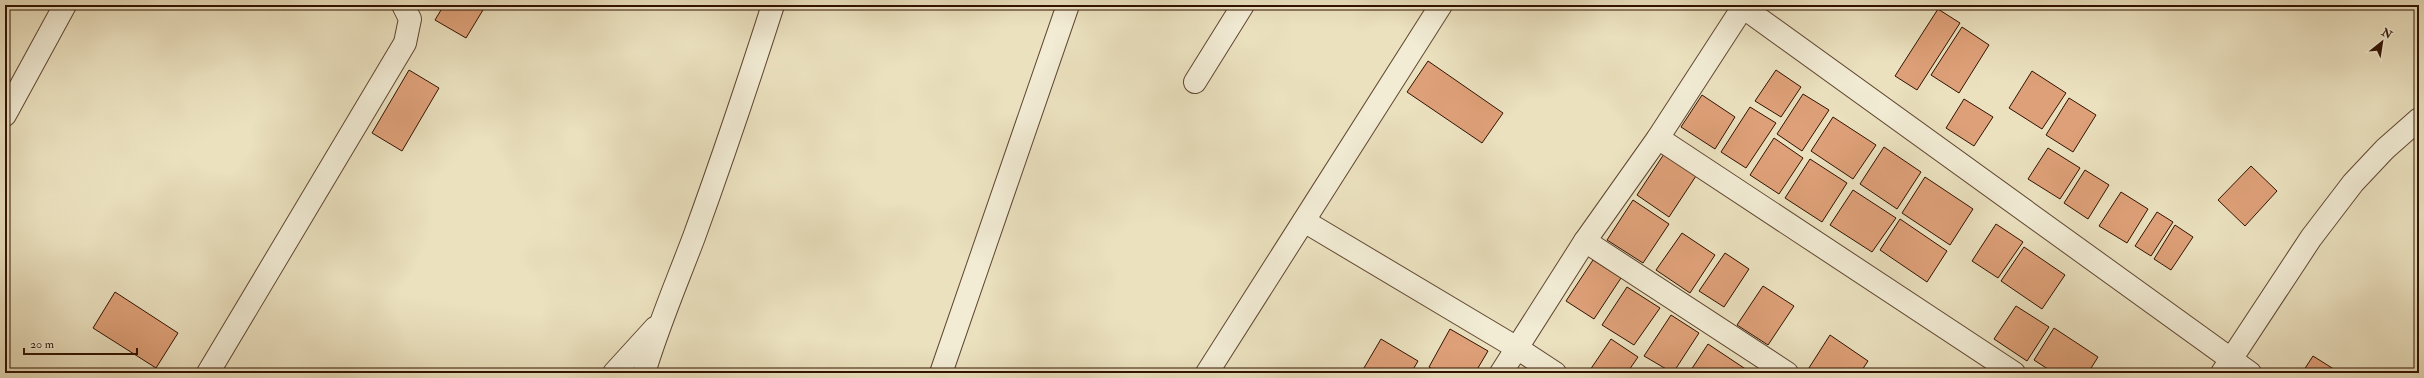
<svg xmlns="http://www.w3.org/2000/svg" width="2424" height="378" font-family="'IM FELL Double Pica',serif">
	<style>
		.building { fill: #dea078; stroke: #311200 }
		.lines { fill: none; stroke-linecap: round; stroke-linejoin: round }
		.minor-casing { stroke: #604630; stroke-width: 24 }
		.minor { stroke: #f2ecd5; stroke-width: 22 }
	</style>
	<rect width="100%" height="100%" fill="#ebe1bf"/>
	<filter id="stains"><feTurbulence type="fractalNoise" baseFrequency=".005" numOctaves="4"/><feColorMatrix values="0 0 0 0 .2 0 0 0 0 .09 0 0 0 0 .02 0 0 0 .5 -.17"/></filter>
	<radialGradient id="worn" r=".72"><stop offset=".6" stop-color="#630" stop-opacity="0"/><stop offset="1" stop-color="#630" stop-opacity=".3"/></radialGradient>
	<!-- building -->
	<g class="building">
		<path d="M 444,5 L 486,5 L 466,38 L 435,20 Z"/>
		<path d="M 1938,9 L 1960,23 L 1917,90 L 1895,76 Z"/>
		<path d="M 1962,27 L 1989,45 L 1959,93 L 1931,75 Z"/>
		<path d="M 1428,61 L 1503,113 L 1482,143 L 1407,92 Z"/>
		<path d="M 409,70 L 439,88 L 402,151 L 372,133 Z"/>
		<path d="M 1776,70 L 1801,87 L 1781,117 L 1755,101 Z"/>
		<path d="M 2032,71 L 2066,93 L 2042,129 L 2009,108 Z"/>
		<path d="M 1803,94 L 1829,110 L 1802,151 L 1777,134 Z"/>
		<path d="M 1702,95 L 1735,117 L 1715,149 L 1681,127 Z"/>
		<path d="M 2069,98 L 2096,115 L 2073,152 L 2046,135 Z"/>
		<path d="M 1964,99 L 1993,117 L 1974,146 L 1946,128 Z"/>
		<path d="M 1750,107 L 1776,123 L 1746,168 L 1721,152 Z"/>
		<path d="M 1833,117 L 1876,145 L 1853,179 L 1811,151 Z"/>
		<path d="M 1774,138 L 1803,158 L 1779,194 L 1750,175 Z"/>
		<path d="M 1884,147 L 1921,172 L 1897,209 L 1860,184 Z"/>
		<path d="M 2048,148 L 2080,168 L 2060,199 L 2028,179 Z"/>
		<path d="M 1664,154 L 1696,176 L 1669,217 L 1637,195 Z"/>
		<path d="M 1810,159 L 1847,183 L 1822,222 L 1785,198 Z"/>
		<path d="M 2251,166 L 2277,191 L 2245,226 L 2218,200 Z"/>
		<path d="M 2085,170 L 2109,185 L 2088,219 L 2064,203 Z"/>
		<path d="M 1925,177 L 1973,209 L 1950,245 L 1902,213 Z"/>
		<path d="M 1853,190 L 1896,218 L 1872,252 L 1830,225 Z"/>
		<path d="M 2121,192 L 2148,209 L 2127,243 L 2099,226 Z"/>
		<path d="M 1633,200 L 1669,224 L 1643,263 L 1607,240 Z"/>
		<path d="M 2157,212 L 2173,222 L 2151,256 L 2135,246 Z"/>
		<path d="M 1900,219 L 1947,251 L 1927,282 L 1880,250 Z"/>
		<path d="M 1996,224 L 2023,242 L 1998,278 L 1972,261 Z"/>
		<path d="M 2175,225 L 2193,237 L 2171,270 L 2154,259 Z"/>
		<path d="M 1682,233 L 1715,255 L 1690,293 L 1656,270 Z"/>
		<path d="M 2024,247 L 2065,275 L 2042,309 L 2001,281 Z"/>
		<path d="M 1725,253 L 1749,269 L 1724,307 L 1699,291 Z"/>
		<path d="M 1593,260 L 1621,278 L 1594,319 L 1566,301 Z"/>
		<path d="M 1763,286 L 1794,306 L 1768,345 L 1737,325 Z"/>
		<path d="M 1627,287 L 1660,308 L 1634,345 L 1602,325 Z"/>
		<path d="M 115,292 L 178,333 L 156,368 L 93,328 Z"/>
		<path d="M 2016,306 L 2049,327 L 2027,361 L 1994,339 Z"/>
		<path d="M 1671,315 L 1699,333 L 1673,373 L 1644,356 Z"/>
		<path d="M 2054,328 L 2098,357 L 2088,373 L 2054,373 L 2034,360 Z"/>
		<path d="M 1450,329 L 1488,351 L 1475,373 L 1439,373 L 1429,367 Z"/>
		<path d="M 1830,335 L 1868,361 L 1860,373 L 1811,373 L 1807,371 Z"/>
		<path d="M 1381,339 L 1418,361 L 1411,373 L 1361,373 Z"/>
		<path d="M 1611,339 L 1638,357 L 1627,373 L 1588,373 Z"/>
		<path d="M 1708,344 L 1747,370 L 1745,373 L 1689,373 Z"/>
		<path d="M 2313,356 L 2340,373 L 2302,373 Z"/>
	</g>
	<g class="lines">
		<defs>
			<g id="minor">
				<path d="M 1740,5 L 2250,373"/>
				<path d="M 1195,82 L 1243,5"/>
				<path d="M 5,115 L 65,5"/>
				<path d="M 1658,138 L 2014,373"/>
				<path d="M 1304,221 L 1517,348 L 1555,373"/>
				<path d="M 1585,241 L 1787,373"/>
				<path d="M 208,373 L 405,43 L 410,19 L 403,5"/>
				<path d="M 614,373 L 655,328"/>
				<path d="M 644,373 C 658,326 677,282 694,237 C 722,160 748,83 773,5"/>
				<path d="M 941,373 L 1068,5"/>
				<path d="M 1207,373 L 1441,5"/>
				<path d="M 1501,373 L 1585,241 L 1658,138 L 1743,7"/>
				<path d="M 2222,373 L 2311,238 L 2353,183 L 2385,149 L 2419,119"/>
			</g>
		</defs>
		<!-- minor casing -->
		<use href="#minor" class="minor-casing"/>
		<!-- minor -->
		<use href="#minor" class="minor"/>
	</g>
	<!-- margin -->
	<rect width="2424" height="378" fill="none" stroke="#ebe1bf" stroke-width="20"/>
	<rect x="6" y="6" width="2412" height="366" fill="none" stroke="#311200" stroke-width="2"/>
	<rect x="10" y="10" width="2404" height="358" fill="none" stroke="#311200"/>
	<!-- north arrow -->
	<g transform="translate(2382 42) rotate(30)" stroke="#f2ecd5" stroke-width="3" paint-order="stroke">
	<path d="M0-3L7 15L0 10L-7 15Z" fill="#311200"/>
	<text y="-6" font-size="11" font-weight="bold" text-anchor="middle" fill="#311200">N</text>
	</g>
	<!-- scale -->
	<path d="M24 348v6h113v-6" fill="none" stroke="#311200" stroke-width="2"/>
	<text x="30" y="348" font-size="12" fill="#311200" stroke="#f2ecd5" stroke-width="3" paint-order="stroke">20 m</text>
	<rect width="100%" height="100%" filter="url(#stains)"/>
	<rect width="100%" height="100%" fill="url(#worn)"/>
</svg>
